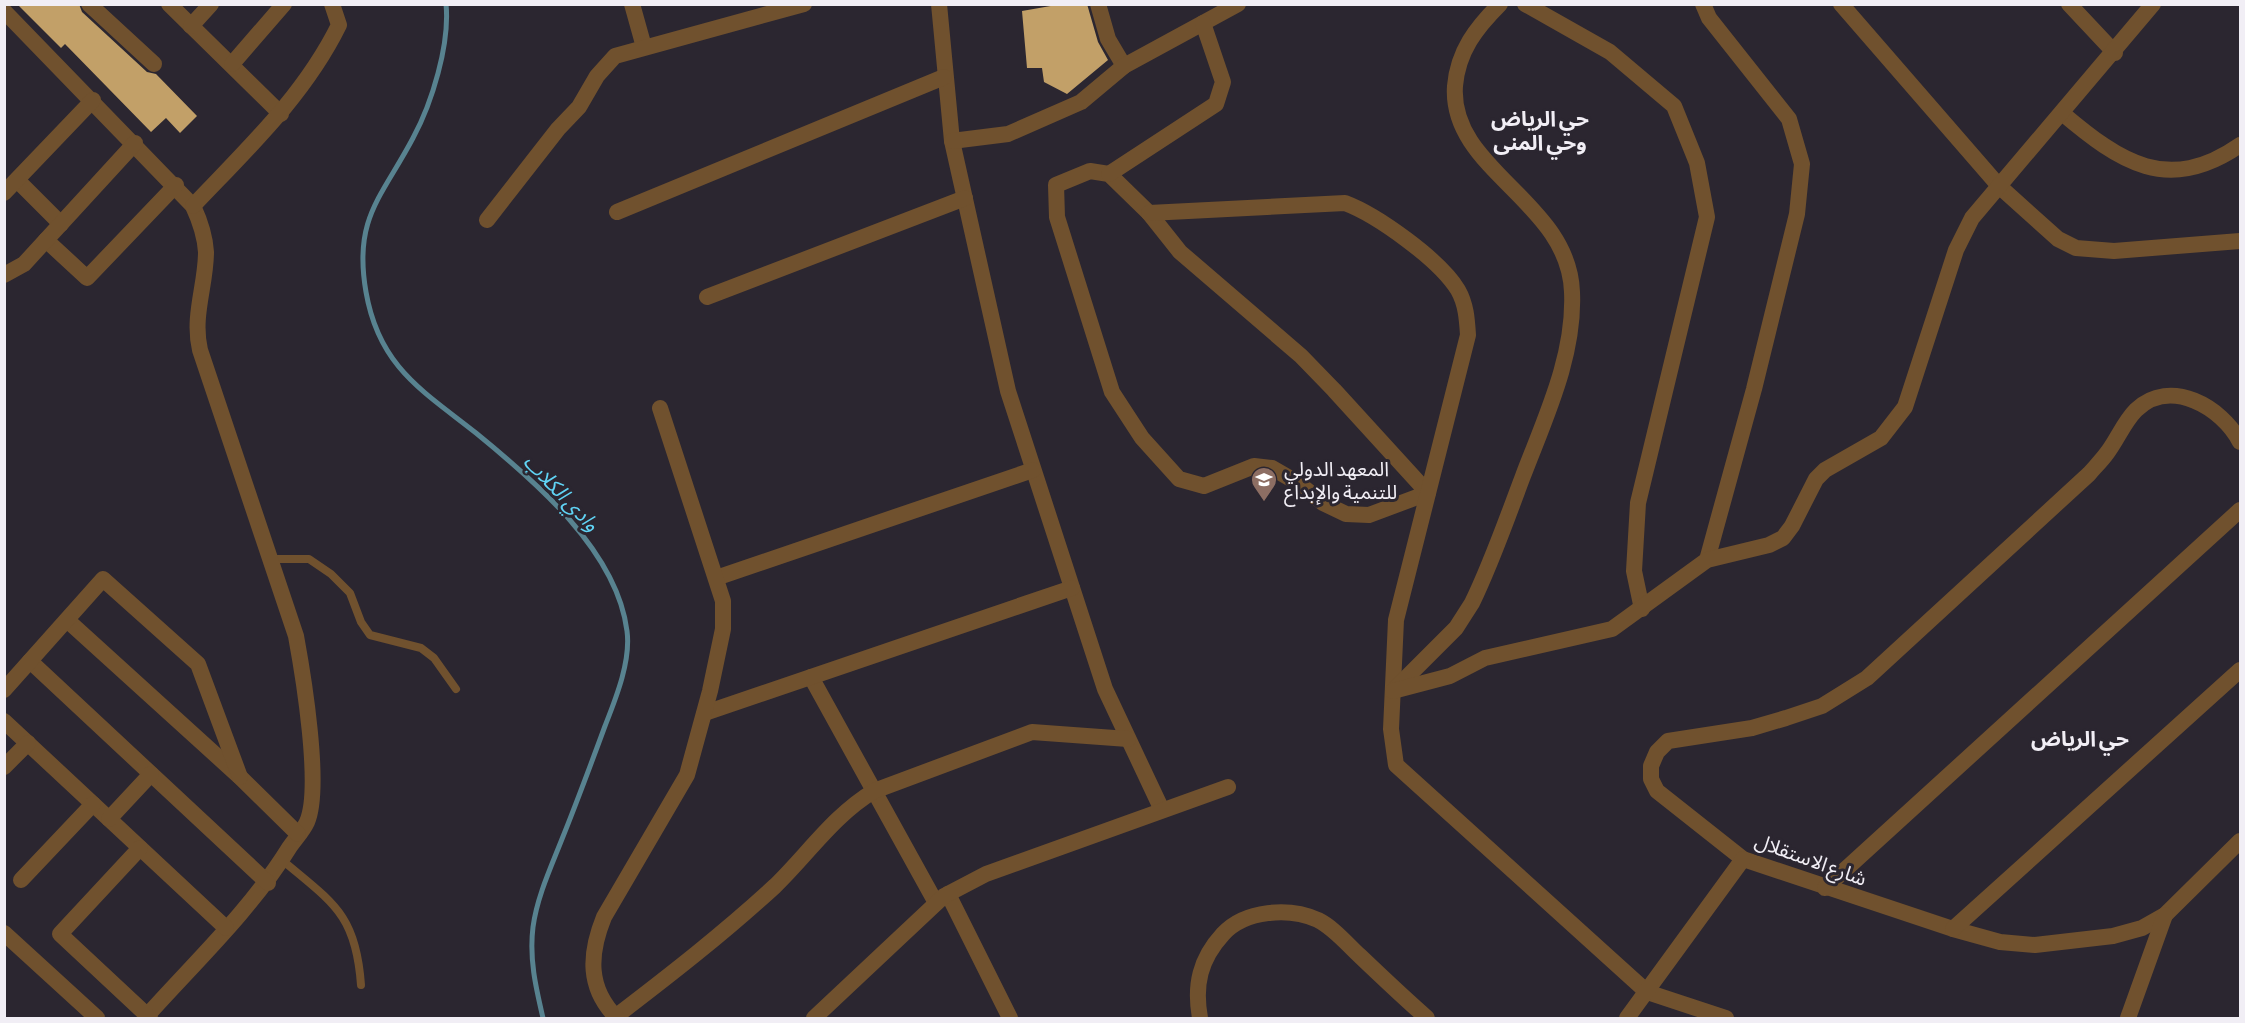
<svg xmlns="http://www.w3.org/2000/svg" width="2245" height="1023" font-family="'Asap Condensed','Noto Sans Arabic',sans-serif">
	<style>
		.lines { fill: none; stroke-linecap: round; stroke-linejoin: round }
		.stream { stroke: #588390; stroke-width: 5 }
		.building { fill: #c2a068 }
		.lane { stroke: #70512e; stroke-width: 8 }
		.street { stroke: #70512e; stroke-width: 16 }
		.labels { text-anchor: middle; dominant-baseline: central; stroke-width: 6; stroke-linejoin: round; paint-order: stroke }
		.poi-label { font-size: 20px; fill: #f1eef5; stroke: #2b2630; text-anchor: start }
		.street-label { font-size: 20px; fill: #f1eef5; stroke: #2b2630 }
		.neighbourhood-label { font-size: 21px; font-weight: bold; fill: #f1eef5; stroke: #2b2630 }
		.water-label { font-size: 21px; font-style: italic; fill: #60d4f5; stroke: #2b2630 }
	</style>
	<rect width="100%" height="100%" fill="#2b2630"/>
	<g class="lines">
		<!-- stream -->
		<path class="stream" d="M 446,4 C 450,44 432,103 413,138 C 382,197 353,218 366,292 C 379,367 423,391 476,433 C 535,481 617,551 627,631 C 631,661 616,698 605,726 C 591,764 577,802 562,839 C 551,867 537,897 533,927 C 529,959 536,988 543,1018"/>
	</g>
	<!-- building -->
	<g class="building">
		<path d="M 17,4 L 79,4 L 82,12 L 147,72 L 156,74 L 197,116 L 180,133 L 166,118 L 151,132 L 65,44 L 61,48 Z"/>
		<path d="M 1062,4 L 1087,4 L 1098,42 L 1108,60 L 1067,94 L 1044,82 L 1042,68 L 1027,68 L 1022,11 Z"/>
	</g>
	<g class="lines">
		<!-- lane -->
		<g class="lane">
			<path d="M 271,559 L 309,559 L 331,574 L 350,593 L 361,622 L 370,635 L 421,648 L 434,658 L 456,689"/>
			<path d="M 282,860 C 333,903 356,914 361,985"/>
		</g>
		<!-- street -->
		<g class="street">
			<path d="M 89,4 L 154,64"/>
			<path d="M 169,4 L 281,114"/>
			<path d="M 632,4 L 644,47"/>
			<path d="M 939,4 L 952,141 L 1008,391 L 1105,689 L 1162,810"/>
			<path d="M 1098,4 L 1108,39 L 1124,66"/>
			<path d="M 1525,4 L 1610,52 L 1674,106 L 1697,163 L 1707,217 L 1638,503 L 1634,571 L 1642,609"/>
			<path d="M 1703,4 L 1709,18 L 1789,119 L 1802,164 L 1797,214 L 1754,389 L 1707,560"/>
			<path d="M 1841,4 L 1999,186 L 2058,239 L 2076,248 L 2114,251 L 2240,241"/>
			<path d="M 2069,4 L 2115,53"/>
			<path d="M 4,11 L 193,206 C 200,221 205,235 206,252 C 206,285 192,316 200,350 L 296,636 C 303,674 322,788 307,822 C 303,831 295,839 289,848 C 250,911 194,963 145,1018"/>
			<path d="M 191,26 L 211,4"/>
			<path d="M 232,64 L 284,4"/>
			<path d="M 2062,113 C 2120,162 2168,195 2240,145"/>
			<path d="M 952,141 L 1008,134 L 1081,102 L 1124,66 L 1238,4"/>
			<path d="M 1090,171 L 1109,174 L 1149,213 L 1180,252 L 1301,356 L 1334,390 L 1428,493 L 1369,515 L 1346,514 L 1323,503 L 1298,483 L 1272,468 L 1254,466 L 1204,486 L 1179,479 L 1142,438 L 1112,392 L 1057,217 L 1056,185 Z"/>
			<path d="M 1109,174 L 1216,104 L 1223,82 L 1203,23"/>
			<path d="M 17,180 L 61,224"/>
			<path d="M 4,193 L 93,100"/>
			<path d="M 193,206 C 247,149 304,96 339,25 L 332,4"/>
			<path d="M 617,212 L 944,77"/>
			<path d="M 1149,213 L 1345,203 C 1377,215 1440,260 1458,290 C 1466,304 1467,319 1468,335 L 1396,620 L 1391,729 L 1396,765 L 1647,992 L 1726,1018"/>
			<path d="M 487,220 L 558,129 L 579,107 L 597,76 L 615,56 L 804,4"/>
			<path d="M 46,240 L 87,278 L 176,185"/>
			<path d="M 4,275 L 24,264 L 135,143"/>
			<path d="M 707,297 L 965,198"/>
			<path d="M 2240,442 C 2222,407 2170,377 2136,410 C 2124,422 2117,440 2107,453 C 2102,460 2095,467 2089,474 L 1867,678 L 1822,706 L 1786,718 L 1752,728 L 1668,741 L 1657,752 L 1651,766 L 1651,779 L 1657,791 L 1743,859 L 1953,929 L 2000,942 L 2035,945 L 2113,936 L 2142,928 L 2165,915 L 2240,841"/>
			<path d="M 716,578 L 1033,470"/>
			<path d="M 67,620 L 240,777 L 298,834"/>
			<path d="M 30,661 L 268,883"/>
			<path d="M 811,677 L 936,903"/>
			<path d="M 1395,689 L 1456,628 L 1472,603 C 1492,562 1507,518 1523,476 C 1545,418 1575,356 1572,292 C 1569,201 1449,170 1455,86 C 1458,51 1476,28 1500,4"/>
			<path d="M 4,690 L 103,579 L 198,664 L 240,777"/>
			<path d="M 1393,691 L 1450,676 L 1485,658 L 1612,629 L 1707,560 L 1769,545 L 1783,538 L 1792,526 L 1816,479 L 1825,470 L 1881,438 L 1905,407 L 1956,250 L 1972,218 L 2153,4"/>
			<path d="M 705,713 L 1072,588"/>
			<path d="M 4,721 L 226,928"/>
			<path d="M 4,767 L 28,743"/>
			<path d="M 109,819 L 151,774"/>
			<path d="M 140,848 L 60,934 L 150,1018"/>
			<path d="M 21,880 L 93,804"/>
			<path d="M 1825,888 L 2240,510"/>
			<path d="M 948,894 L 1010,1018"/>
			<path d="M 1953,929 L 2240,670"/>
			<path d="M 4,933 L 97,1018"/>
			<path d="M 615,1017 C 670,975 724,933 775,886 C 808,854 834,815 874,791 L 1032,732 L 1128,739"/>
			<path d="M 617,1018 C 587,988 589,954 604,917 L 687,775 L 710,691 L 723,629 L 723,601 L 660,408"/>
			<path d="M 814,1018 L 944,896 L 986,874 L 1228,787"/>
			<path d="M 1200,1018 C 1194,985 1200,959 1223,934 C 1245,910 1289,907 1318,920 C 1334,928 1347,944 1360,956 C 1382,977 1404,998 1427,1018"/>
			<path d="M 1627,1018 L 1743,859"/>
			<path d="M 2128,1018 L 2165,915"/>
		</g>
	</g>
	<!-- icons -->
	<defs>
		<symbol id="school-pin" viewBox="-11 -11 22 30"><path d="M0 17L-7.5 6A9.5 9.5 0 1 1 7.5 6Z" fill="#8d6e63" stroke="#2b2630"/><path d="M0-5L7-2L0 1L-7-2ZM-4 1L0 2.5L4 1V4Q0 6-4 4Z" fill="#fff"/></symbol>
	</defs>
	<g fill-rule="evenodd">
		<use href="#school-pin" x="1249" y="465" width="30" height="40"/>
	</g>
	<g class="labels">
		<!-- poi labels -->
		<g class="poi-label">
			<text x="1284" y="468">المعهد الدولي<tspan x="1284" dy="23">للتنمية والإبداع</tspan></text>
		</g>
		<!-- street labels -->
		<g class="street-label">
			<text transform="translate(1811 859) rotate(20)">شارع الاستقلال</text>
		</g>
		<!-- neighbourhood labels -->
		<g class="neighbourhood-label">
			<text x="1540" y="118">حي الرياض<tspan x="1540" dy="24">وحي المنى</tspan></text>
			<text x="2080" y="738">حي الرياض</text>
		</g>
		<!-- water labels -->
		<g class="water-label">
			<text transform="translate(562 492) rotate(46)">وادي الكلاب</text>
		</g>
	</g>
	<!-- border -->
	<rect width="2245" height="1023" fill="none" stroke="#f1eef5" stroke-width="12"/>
</svg>
